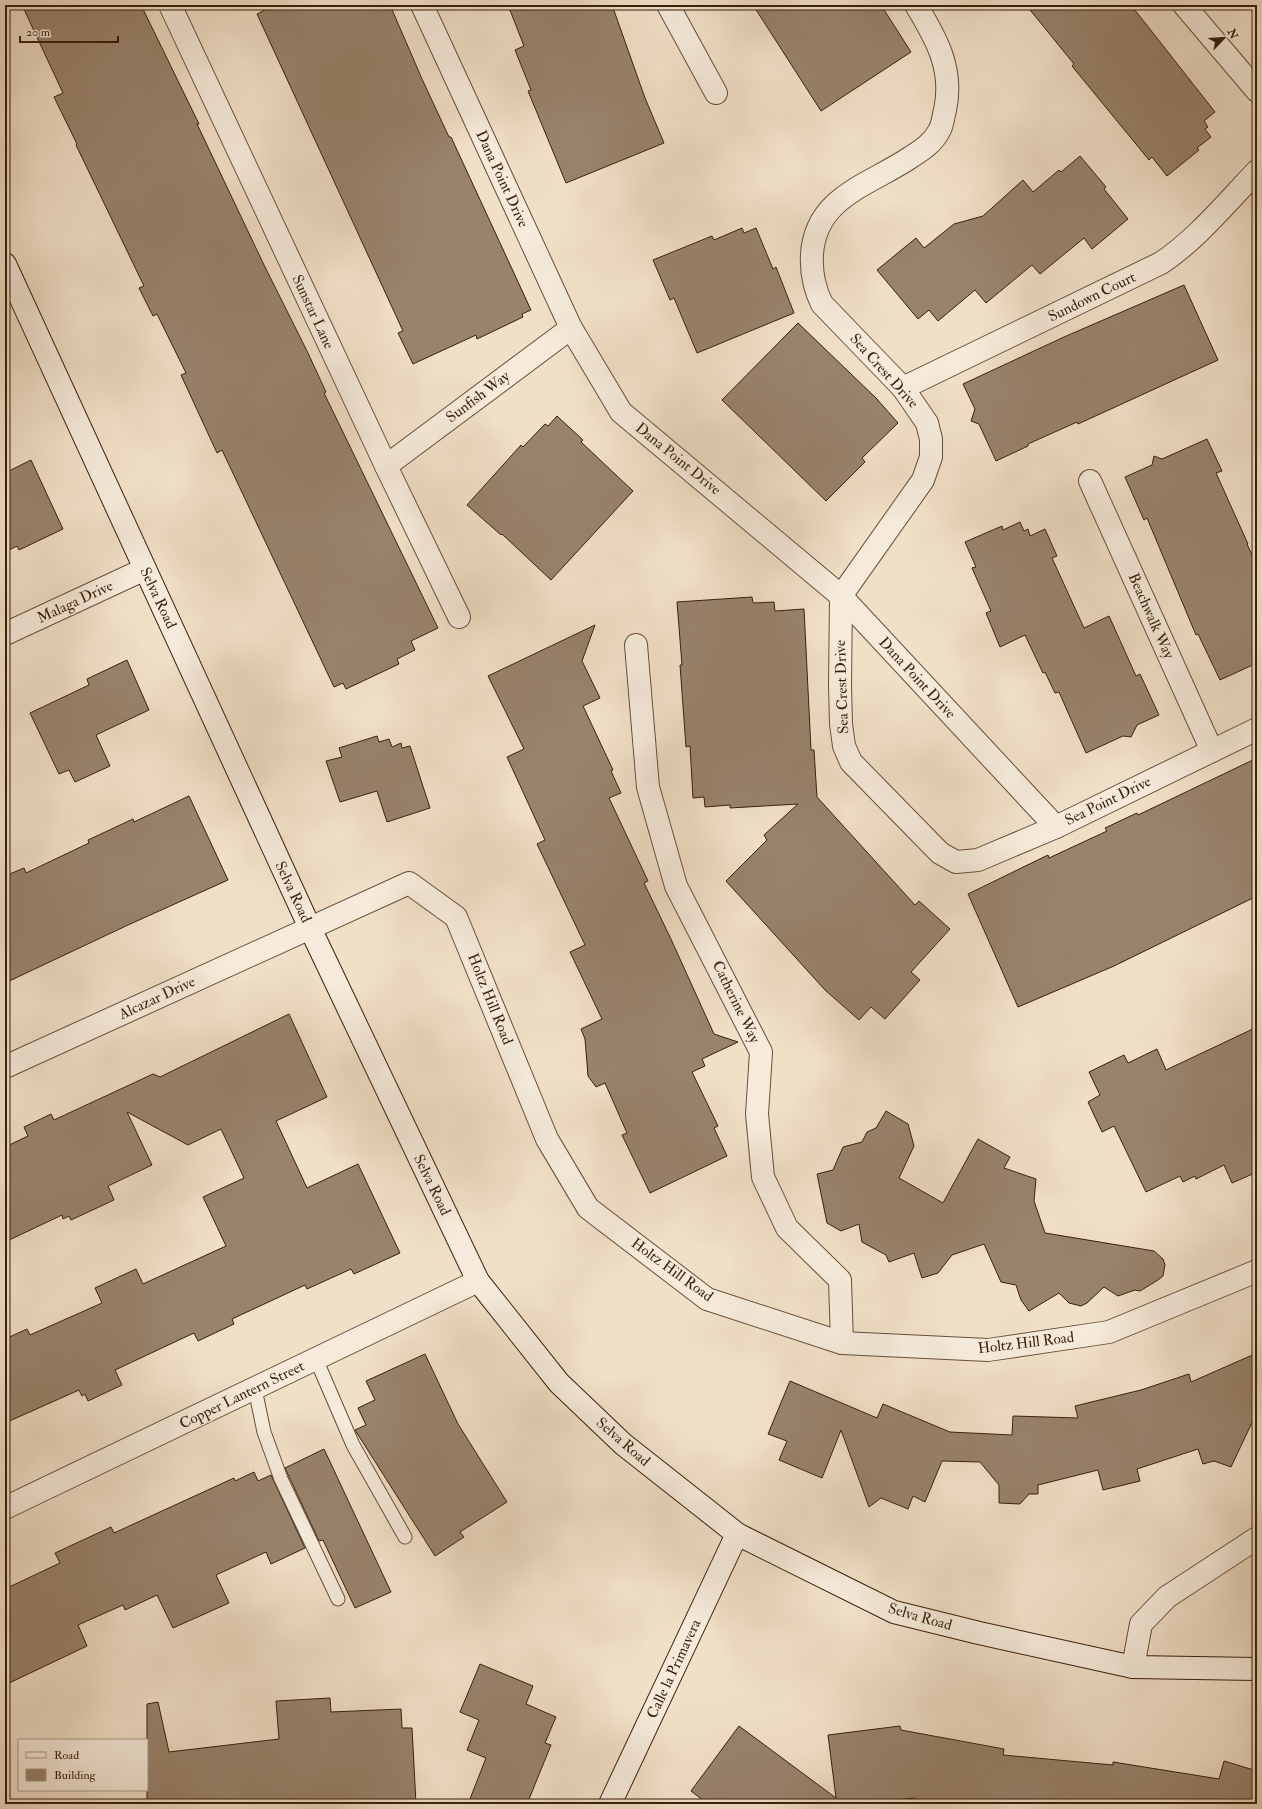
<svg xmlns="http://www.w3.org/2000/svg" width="1262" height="1809" font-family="'IM FELL Double Pica',serif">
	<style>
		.building { fill: #99836d; stroke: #391f0b }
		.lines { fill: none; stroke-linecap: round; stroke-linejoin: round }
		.lane-casing { stroke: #674f3a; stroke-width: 15 }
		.street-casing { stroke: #674f3a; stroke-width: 24 }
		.secondary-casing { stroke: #391f0b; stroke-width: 24 }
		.lane { stroke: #f6ebdb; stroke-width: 13 }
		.street { stroke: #f6ebdb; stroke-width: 22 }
		.secondary { stroke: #f6ebdb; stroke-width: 22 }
		.labels { text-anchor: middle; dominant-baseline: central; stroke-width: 3; stroke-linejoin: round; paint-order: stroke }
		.street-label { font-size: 15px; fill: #391f0b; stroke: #f6ebdb }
	</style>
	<rect width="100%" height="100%" fill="#f1e0c8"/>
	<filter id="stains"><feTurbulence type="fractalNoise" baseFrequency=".005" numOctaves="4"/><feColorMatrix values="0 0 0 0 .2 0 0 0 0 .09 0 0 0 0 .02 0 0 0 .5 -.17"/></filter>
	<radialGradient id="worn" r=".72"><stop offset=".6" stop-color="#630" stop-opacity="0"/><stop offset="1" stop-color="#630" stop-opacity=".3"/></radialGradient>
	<!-- building -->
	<g class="building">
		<path d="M 22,5 L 141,5 L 199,124 L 197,124 L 264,265 L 308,353 L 326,392 L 324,393 L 438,628 L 411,641 L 415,650 L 397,659 L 399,664 L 346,689 L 343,683 L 334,687 L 222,450 L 217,453 L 181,375 L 186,373 L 157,314 L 153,316 L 139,288 L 144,286 L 76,145 L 77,144 L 54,97 L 63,93 L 62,91 Z"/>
		<path d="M 275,5 L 390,5 L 422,79 L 449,137 L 451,137 L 531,310 L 522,314 L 523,317 L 477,339 L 476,335 L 413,364 L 398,333 L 403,331 L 257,14 Z"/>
		<path d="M 508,5 L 612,5 L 645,98 L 664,143 L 566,183 L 528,91 L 531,90 L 515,50 L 524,46 Z"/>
		<path d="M 753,5 L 881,5 L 911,52 L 821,111 Z"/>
		<path d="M 1026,5 L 1131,5 L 1215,112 L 1204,121 L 1208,127 L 1205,129 L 1211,137 L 1197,148 L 1199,150 L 1167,176 L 1152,157 L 1149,160 L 1072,66 L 1074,64 Z"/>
		<path d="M 1080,156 L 1106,187 L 1104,189 L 1128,219 L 1092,249 L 1084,238 L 1040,274 L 1032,265 L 986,303 L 975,290 L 938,321 L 929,310 L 918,319 L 877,270 L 916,238 L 924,248 L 954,224 L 983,216 L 1023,180 L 1033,192 L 1059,170 L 1061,172 Z"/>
		<path d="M 742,228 L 744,233 L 756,228 L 773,269 L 776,267 L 794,313 L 697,353 L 674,298 L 670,300 L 653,260 L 712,236 L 714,240 Z"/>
		<path d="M 1184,285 L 1218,360 L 1078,424 L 1077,422 L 1028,444 L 1028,446 L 996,461 L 979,424 L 971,421 L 975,409 L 963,384 L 1064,337 Z"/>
		<path d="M 798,323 L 876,398 L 898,423 L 862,458 L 865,462 L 826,501 L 722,400 Z"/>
		<path d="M 557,416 L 583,440 L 581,442 L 633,491 L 551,580 L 502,534 L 501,535 L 467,505 L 521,445 L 523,447 L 545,424 L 548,426 Z"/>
		<path d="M 1207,439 L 1222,471 L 1216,473 L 1248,544 L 1247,544 L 1257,566 L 1257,663 L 1220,680 L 1198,634 L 1196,635 L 1147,518 L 1144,520 L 1125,477 L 1152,465 L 1154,456 L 1162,459 Z"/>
		<path d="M 31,460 L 63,529 L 19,550 L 17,546 L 5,552 L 5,473 Z"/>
		<path d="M 1020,522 L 1024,531 L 1028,529 L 1030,536 L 1045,529 L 1057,556 L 1052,558 L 1084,628 L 1109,616 L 1136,676 L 1140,674 L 1159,715 L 1137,725 L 1131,737 L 1123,736 L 1086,753 L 1059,692 L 1055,693 L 1045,672 L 1043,673 L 1025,635 L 1000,647 L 986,613 L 991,611 L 972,568 L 976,567 L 965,542 L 1002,526 L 1003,530 Z"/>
		<path d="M 752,597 L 753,603 L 774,602 L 775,611 L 804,609 L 811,750 L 814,750 L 817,797 L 915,905 L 919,901 L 950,929 L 911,972 L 920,980 L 885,1019 L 871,1007 L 859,1020 L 825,990 L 726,881 L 767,840 L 764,835 L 798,804 L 730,808 L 730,805 L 705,807 L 704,797 L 693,798 L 690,746 L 686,747 L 680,665 L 682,665 L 677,602 Z"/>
		<path d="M 595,625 L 582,661 L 600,698 L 583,706 L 613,770 L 611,771 L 621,793 L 609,798 L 648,881 L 644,883 L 670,937 L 714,1034 L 738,1042 L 702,1059 L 705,1066 L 692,1072 L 718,1126 L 714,1128 L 727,1156 L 650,1193 L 622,1135 L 627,1133 L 605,1083 L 596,1087 L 588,1076 L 585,1039 L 581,1029 L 602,1019 L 570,952 L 585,945 L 537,844 L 545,840 L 507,757 L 524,749 L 488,676 Z"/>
		<path d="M 127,660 L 149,710 L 96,735 L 110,766 L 75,782 L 69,770 L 59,774 L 30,713 L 89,685 L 87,679 Z"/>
		<path d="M 377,736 L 379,742 L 389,739 L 392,747 L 401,743 L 402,748 L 410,746 L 430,808 L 387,822 L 377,791 L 340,802 L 326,761 L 342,757 L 339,748 Z"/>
		<path d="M 1257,758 L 1257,896 L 1114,966 L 1018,1007 L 968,894 L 1048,855 L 1049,858 L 1107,831 L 1105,828 L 1137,813 L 1138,815 Z"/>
		<path d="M 189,796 L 228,880 L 128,925 L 5,983 L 5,876 L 24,868 L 26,873 L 89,843 L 88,840 L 133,819 L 134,822 Z"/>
		<path d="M 289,1014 L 327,1097 L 276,1121 L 307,1188 L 358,1164 L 400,1253 L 354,1274 L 351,1269 L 307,1289 L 305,1285 L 232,1319 L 234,1324 L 198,1341 L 194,1333 L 115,1370 L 122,1385 L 88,1401 L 85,1394 L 82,1396 L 79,1390 L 5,1423 L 5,1339 L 27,1329 L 30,1335 L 102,1303 L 95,1288 L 136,1269 L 143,1284 L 226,1246 L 203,1197 L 244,1178 L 221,1129 L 188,1145 L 127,1112 L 152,1165 L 108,1186 L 114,1200 L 71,1220 L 69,1216 L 63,1219 L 62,1215 L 5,1242 L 5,1147 L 28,1136 L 24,1127 L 51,1114 L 54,1120 L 153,1074 L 160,1077 Z"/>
		<path d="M 1257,1027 L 1257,1172 L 1232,1183 L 1224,1165 L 1196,1179 L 1195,1176 L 1183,1182 L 1180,1176 L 1146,1192 L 1114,1126 L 1102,1132 L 1088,1102 L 1100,1095 L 1089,1072 L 1124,1055 L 1128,1063 L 1157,1049 L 1166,1070 Z"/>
		<path d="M 886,1111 L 908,1124 L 914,1146 L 899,1178 L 943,1203 L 978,1139 L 1010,1157 L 1004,1168 L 1036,1179 L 1034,1201 L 1045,1233 L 1154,1251 L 1163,1259 L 1165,1265 L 1163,1276 L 1158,1280 L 1140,1291 L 1135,1290 L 1118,1296 L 1104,1287 L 1087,1303 L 1081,1306 L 1069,1303 L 1059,1293 L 1029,1311 L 1021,1300 L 1016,1285 L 1001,1282 L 984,1244 L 952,1255 L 938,1273 L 922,1278 L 914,1253 L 889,1262 L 886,1255 L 862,1242 L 859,1224 L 841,1231 L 827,1223 L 817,1174 L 833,1170 L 843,1147 L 862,1142 L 867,1132 L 876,1128 Z"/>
		<path d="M 1257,1353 L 1257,1412 L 1231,1467 L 1214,1461 L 1203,1464 L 1198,1449 L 1137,1469 L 1140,1481 L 1103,1490 L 1098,1470 L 1038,1485 L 1038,1494 L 1029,1494 L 1020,1504 L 999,1503 L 999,1485 L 980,1462 L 942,1461 L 925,1502 L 913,1496 L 908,1509 L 881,1498 L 869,1507 L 841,1430 L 822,1478 L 779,1460 L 787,1441 L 768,1434 L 790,1381 L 877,1418 L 883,1404 L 950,1432 L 1012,1435 L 1013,1416 L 1078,1418 L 1075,1406 L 1141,1390 L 1189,1374 L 1191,1382 Z"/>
		<path d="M 425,1354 L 458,1424 L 507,1502 L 460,1532 L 464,1537 L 435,1556 L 355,1430 L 366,1425 L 358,1408 L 375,1400 L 366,1381 Z"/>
		<path d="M 324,1449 L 391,1592 L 355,1608 L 323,1540 L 319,1541 L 285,1468 Z"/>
		<path d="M 254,1472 L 258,1481 L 271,1475 L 305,1548 L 271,1564 L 266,1552 L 216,1575 L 229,1603 L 173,1628 L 157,1595 L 125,1610 L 123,1605 L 78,1625 L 87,1646 L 5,1685 L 5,1589 L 60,1563 L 55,1553 L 111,1527 L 114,1533 L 234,1478 L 235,1481 Z"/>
		<path d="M 480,1664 L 533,1686 L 526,1704 L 556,1717 L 545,1743 L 551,1745 L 527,1804 L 468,1804 L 486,1758 L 467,1750 L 479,1720 L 460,1712 Z"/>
		<path d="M 330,1698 L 331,1712 L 401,1709 L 402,1728 L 412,1728 L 416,1804 L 147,1804 L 147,1704 L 158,1702 L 169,1752 L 279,1739 L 276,1701 Z"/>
		<path d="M 739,1726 L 836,1798 L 828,1735 L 900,1726 L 901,1730 L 1004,1749 L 1003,1755 L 1113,1765 L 1113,1762 L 1219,1779 L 1224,1761 L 1257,1771 L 1257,1804 L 914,1804 L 915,1798 L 861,1804 L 708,1804 L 691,1791 Z"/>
	</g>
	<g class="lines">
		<defs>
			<g id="lane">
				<path d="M 316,1359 L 353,1445 L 405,1537"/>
				<path d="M 255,1389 L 264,1432 L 281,1479 L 338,1599"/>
			</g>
			<g id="street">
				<path d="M 170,5 L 386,466 L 459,617"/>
				<path d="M 422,5 L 571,328 L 621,412 L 841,596 L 1056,827"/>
				<path d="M 668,5 L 716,93"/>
				<path d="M 916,5 C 936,38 954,69 945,110 C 943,117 943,125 939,131 C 933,143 922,150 911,157 C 870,185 816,196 812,254 C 811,271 814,288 822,304 L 903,388 L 927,423 L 931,439 L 931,457 L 923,480 L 841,596 L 840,685 L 841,724 L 844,746 L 851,762 L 940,853 L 956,862 L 978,860 L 1056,827 L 1257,729"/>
				<path d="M 1184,5 L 1257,91"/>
				<path d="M 903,388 L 1161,263 C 1196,240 1228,201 1257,171"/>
				<path d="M 386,466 L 571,328"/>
				<path d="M 1090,481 L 1212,751"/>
				<path d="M 5,634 L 145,569"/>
				<path d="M 636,645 L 648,787 L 676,886 L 761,1052 L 757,1114 L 763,1177 L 787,1228 L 840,1280 L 842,1343"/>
				<path d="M 5,1067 L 409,883 L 456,917 L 547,1139 L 588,1208 L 707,1299 L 842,1343 L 988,1350 L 1109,1332 L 1257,1271"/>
				<path d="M 5,1508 L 478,1281"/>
				<path d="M 1133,1667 L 1141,1624 L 1167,1597 L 1257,1538"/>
			</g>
			<g id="secondary">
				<path d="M 5,264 L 310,928 L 478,1281 L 559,1383 L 623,1444 L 737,1534 L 894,1612 L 979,1633 L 1133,1667 L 1257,1669"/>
				<path d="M 610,1804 L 737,1534"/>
			</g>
		</defs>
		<!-- lane casing -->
		<use href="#lane" class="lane-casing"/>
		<!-- street casing -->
		<use href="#street" class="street-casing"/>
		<!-- secondary casing -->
		<use href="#secondary" class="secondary-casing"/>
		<!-- lane -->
		<use href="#lane" class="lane"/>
		<!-- street -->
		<use href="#street" class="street"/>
		<!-- secondary -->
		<use href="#secondary" class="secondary"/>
	</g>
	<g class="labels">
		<!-- street labels -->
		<g class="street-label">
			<text transform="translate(502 179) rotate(65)">Dana Point Drive</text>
			<text transform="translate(1092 297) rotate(-26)">Sundown Court</text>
			<text transform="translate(313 312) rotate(65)">Sunstar Lane</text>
			<text transform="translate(884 371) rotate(48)">Sea Crest Drive</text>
			<text transform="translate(478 397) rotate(-37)">Sunfish Way</text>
			<text transform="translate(678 459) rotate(39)">Dana Point Drive</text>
			<text transform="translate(158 598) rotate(65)">Selva Road</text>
			<text transform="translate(75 602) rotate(-25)">Malaga Drive</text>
			<text transform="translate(1151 616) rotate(66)">Beachwalk Way</text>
			<text transform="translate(917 678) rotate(47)">Dana Point Drive</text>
			<text transform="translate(842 687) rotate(-92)">Sea Crest Drive</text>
			<text transform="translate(1108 801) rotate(-26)">Sea Point Drive</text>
			<text transform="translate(293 892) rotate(65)">Selva Road</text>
			<text transform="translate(157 998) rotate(-25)">Alcazar Drive</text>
			<text transform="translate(490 999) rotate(68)">Holtz Hill Road</text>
			<text transform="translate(736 1002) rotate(64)">Catherine Way</text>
			<text transform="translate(432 1185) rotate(64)">Selva Road</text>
			<text transform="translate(672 1270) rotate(36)">Holtz Hill Road</text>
			<text transform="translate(1026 1343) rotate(-7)">Holtz Hill Road</text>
			<text transform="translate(242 1395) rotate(-26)">Copper Lantern Street</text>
			<text transform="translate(623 1442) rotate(41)">Selva Road</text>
			<text transform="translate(920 1617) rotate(16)">Selva Road</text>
			<text transform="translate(674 1669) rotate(-65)">Calle la Primavera</text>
		</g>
	</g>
	<!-- margin -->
	<rect width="1262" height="1809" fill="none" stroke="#f1e0c8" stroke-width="20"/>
	<rect x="6" y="6" width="1250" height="1797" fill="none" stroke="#391f0b" stroke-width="2"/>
	<rect x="10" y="10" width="1242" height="1789" fill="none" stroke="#391f0b"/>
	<!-- legend -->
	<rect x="18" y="1739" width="130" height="52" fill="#f6ebdb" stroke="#aa9988"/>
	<rect x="26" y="1752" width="20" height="6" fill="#f6ebdb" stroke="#aa9988"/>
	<text x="54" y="1759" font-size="12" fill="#391f0b">Road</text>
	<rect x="26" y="1769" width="20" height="12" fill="#99836d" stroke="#aa9988"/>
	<text x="54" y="1779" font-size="12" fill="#391f0b">Building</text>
	<!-- north arrow -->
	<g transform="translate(1224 38) rotate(65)" stroke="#f6ebdb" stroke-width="3" paint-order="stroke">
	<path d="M0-3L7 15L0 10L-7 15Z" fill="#391f0b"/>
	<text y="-6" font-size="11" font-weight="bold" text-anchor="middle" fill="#391f0b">N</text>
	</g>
	<!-- scale -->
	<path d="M20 36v6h98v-6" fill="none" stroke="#391f0b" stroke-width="2"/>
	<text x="26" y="36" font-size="12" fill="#391f0b" stroke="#f6ebdb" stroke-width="3" paint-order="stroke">20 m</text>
	<rect width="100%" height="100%" filter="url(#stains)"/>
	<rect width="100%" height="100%" fill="url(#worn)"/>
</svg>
